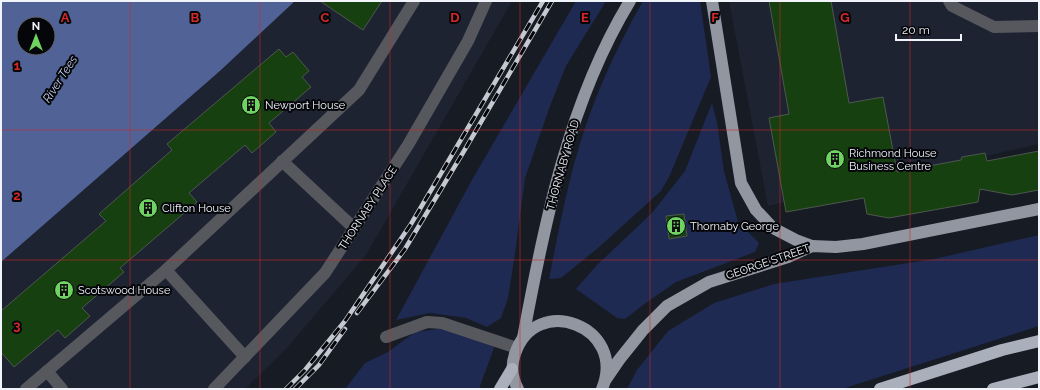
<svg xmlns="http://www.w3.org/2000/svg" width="1040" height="390" font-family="Raleway,sans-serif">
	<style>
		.built { fill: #1e2332 }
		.green { fill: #1e2a51; fill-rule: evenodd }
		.water { fill: #506296; fill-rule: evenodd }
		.building { fill: #174011; stroke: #4e574d }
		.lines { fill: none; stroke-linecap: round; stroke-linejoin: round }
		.minor { stroke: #56585d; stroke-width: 12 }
		.major { stroke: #9296a1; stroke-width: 12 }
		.highway { stroke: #aaafbc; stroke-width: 12 }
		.rail-casing { stroke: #c5c8d0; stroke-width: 4.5 }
		.rail { stroke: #050609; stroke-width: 3; stroke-dasharray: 9; stroke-linecap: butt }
		.grid { fill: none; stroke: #d62828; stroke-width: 1; stroke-opacity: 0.55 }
		.labels { text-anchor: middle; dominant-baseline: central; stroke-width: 4; stroke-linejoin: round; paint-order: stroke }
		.poi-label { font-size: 11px; fill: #f1f4fb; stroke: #050609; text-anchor: start }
		.street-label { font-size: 11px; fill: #f1f4fb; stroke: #050609 }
		.water-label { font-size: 12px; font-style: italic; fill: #c8d4f4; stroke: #050609 }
		.grid-label { font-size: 13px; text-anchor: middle; font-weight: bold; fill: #d62828; stroke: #050609; stroke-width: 4; stroke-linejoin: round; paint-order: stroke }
	</style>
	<rect width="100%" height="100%" fill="#171b24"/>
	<!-- built -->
	<g class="built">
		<path d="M 295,1 L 512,1 L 366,255 L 286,349 L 245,389 L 1,389 L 1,262 L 221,70 Z"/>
		<path d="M 729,1 L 1039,1 L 1039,144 L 768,206 Z"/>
	</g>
	<!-- green -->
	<g class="green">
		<path d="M 576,1 L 606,1 L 566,66 L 550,106 L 525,178 L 515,254 L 508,298 L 501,318 L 487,327 L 466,318 L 430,313 L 396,320 L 473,178 Z"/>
		<path d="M 643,1 L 700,1 L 711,77 L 669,177 L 661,191 L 598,248 L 561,278 L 549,279 C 560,223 571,164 591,111 C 605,73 623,36 643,1 Z"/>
		<path d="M 712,103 L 717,122 L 724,171 L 738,222 L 759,243 L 755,252 L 676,282 L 643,305 L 625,319 L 617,318 L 576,289 L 596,266 L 652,213 L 685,171 ZM 684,214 L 687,236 L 669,238 L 666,216 Z"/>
		<path d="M 1039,235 L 1039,326 L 842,389 L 627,389 L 637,370 L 668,331 L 714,303 L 774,284 L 934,259 Z"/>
		<path d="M 445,328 L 495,345 L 479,389 L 345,389 L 365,363 L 388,352 L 415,332 Z"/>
	</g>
	<!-- water -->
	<path class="water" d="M 1,1 L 295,1 L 221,70 L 1,262 ZM 24,24 L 48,24 L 48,48 L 24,48 Z"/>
	<!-- building -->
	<g class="building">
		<path d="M 320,1 L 382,1 L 363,30 Z"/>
		<path d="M 769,1 L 831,1 L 849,103 L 883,97 L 897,172 L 961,160 L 962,157 L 985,153 L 987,161 L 1039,151 L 1039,190 L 1012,195 L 980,189 L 978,202 L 889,218 L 867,214 L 864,198 L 786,212 L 769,118 L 789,114 Z"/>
		<path d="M 279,49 L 286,57 L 293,52 L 309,71 L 302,77 L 311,87 L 269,123 L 276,132 L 252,153 L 245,145 L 189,193 L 197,202 L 120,268 L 124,272 L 82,308 L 90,316 L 65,338 L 58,330 L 14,367 L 1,352 L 1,311 L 106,221 L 99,214 L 172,150 L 167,144 Z"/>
		<path d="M 684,214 L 687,236 L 669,239 L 666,216 Z"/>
	</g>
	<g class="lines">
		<!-- minor -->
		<g class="minor">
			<path d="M 949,1 L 952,6 L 994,27 L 1039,26"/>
			<path d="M 282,161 L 354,228"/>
			<path d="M 166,270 L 245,357"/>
			<path d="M 386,337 L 427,322 L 442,323 L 517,348"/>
			<path d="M 47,371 L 62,389"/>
			<path d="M 26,389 L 166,270 L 359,90 L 414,1"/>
			<path d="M 214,389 L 325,273 L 408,145 L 468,41 L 486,1"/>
		</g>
		<!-- major -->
		<g class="major">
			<path d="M 712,1 L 741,183 L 756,210 L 773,228 L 796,240 L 812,246"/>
			<path d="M 523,338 C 544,224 569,101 630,1"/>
			<path d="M 606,379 L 619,360 L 643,330 L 667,306 L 709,282 L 788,257 L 812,246 L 836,247 L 863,244 L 1039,209"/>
			<path d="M 518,389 C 512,378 511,365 515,354 C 535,292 628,326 602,389"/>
		</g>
		<!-- highway -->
		<g class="highway">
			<path d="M 500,389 L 512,369"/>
			<path d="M 880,389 L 1002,350 L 1039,341"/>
			<path d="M 993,389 L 1039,377"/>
		</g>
		<defs>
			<g id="rail">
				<path d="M 357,313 L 405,249 L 464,151 L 552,1"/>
				<path d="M 286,389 L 305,370 L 345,321 L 411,224 L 543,1"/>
				<path d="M 295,389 L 319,365 L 345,329"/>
			</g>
		</defs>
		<!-- rail casing -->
		<use href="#rail" class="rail-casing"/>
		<!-- rail -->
		<use href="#rail" class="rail"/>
	</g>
	<!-- grid -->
	<path class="grid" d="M 130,1 L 130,389M 260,1 L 260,389M 390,1 L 390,389M 520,1 L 520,389M 650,1 L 650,389M 780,1 L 780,389M 910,1 L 910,389M 1,130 L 1039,130M 1,260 L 1039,260"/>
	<!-- icons -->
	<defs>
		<symbol id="building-disc" viewBox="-11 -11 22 22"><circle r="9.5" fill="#6ed360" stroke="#050609"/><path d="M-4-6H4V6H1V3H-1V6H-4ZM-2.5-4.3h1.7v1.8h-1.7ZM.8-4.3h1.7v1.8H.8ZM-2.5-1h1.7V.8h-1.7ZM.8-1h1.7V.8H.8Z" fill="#111"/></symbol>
	</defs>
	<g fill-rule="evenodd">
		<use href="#building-disc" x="240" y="94" width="22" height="22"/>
		<use href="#building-disc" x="824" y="148" width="22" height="22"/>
		<use href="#building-disc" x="137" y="197" width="22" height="22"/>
		<use href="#building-disc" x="665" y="215" width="22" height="22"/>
		<use href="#building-disc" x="53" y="279" width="22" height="22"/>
	</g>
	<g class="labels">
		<!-- poi labels -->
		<g class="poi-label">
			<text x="265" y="105">Newport House</text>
			<text x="849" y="153">Richmond House<tspan x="849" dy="13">Business Centre</tspan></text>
			<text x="162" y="208">Clifton House</text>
			<text x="690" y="226">Thornaby George</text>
			<text x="78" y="290">Scotswood House</text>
		</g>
		<!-- street labels -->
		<g class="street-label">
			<text transform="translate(563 165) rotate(-74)">THORNABY ROAD</text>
			<text transform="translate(368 208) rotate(-57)">THORNABY PLACE</text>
			<text transform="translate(768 262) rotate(-19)">GEORGE STREET</text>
		</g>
		<!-- water labels -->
		<g class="water-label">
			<text transform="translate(60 79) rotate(-57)">River Tees</text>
		</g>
	</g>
	<g class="grid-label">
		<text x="65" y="22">A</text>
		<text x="195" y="22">B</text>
		<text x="325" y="22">C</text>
		<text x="455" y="22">D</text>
		<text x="585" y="22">E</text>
		<text x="715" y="22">F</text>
		<text x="845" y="22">G</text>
		<text x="17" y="70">1</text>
		<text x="17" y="200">2</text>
		<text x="17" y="330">3</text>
	</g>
	<!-- border -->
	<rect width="1040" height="390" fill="none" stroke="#f1f4fb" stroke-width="4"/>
	<!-- north arrow -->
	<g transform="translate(36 36)"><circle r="19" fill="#050609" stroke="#63656a"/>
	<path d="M0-3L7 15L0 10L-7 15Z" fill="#6ed360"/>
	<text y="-6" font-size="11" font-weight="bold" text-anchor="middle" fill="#f1f4fb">N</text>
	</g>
	<!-- scale -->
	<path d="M896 34v6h65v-6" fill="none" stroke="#f1f4fb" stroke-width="2"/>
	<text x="902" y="34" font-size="12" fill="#f1f4fb" stroke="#050609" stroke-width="3" paint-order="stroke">20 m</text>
</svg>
